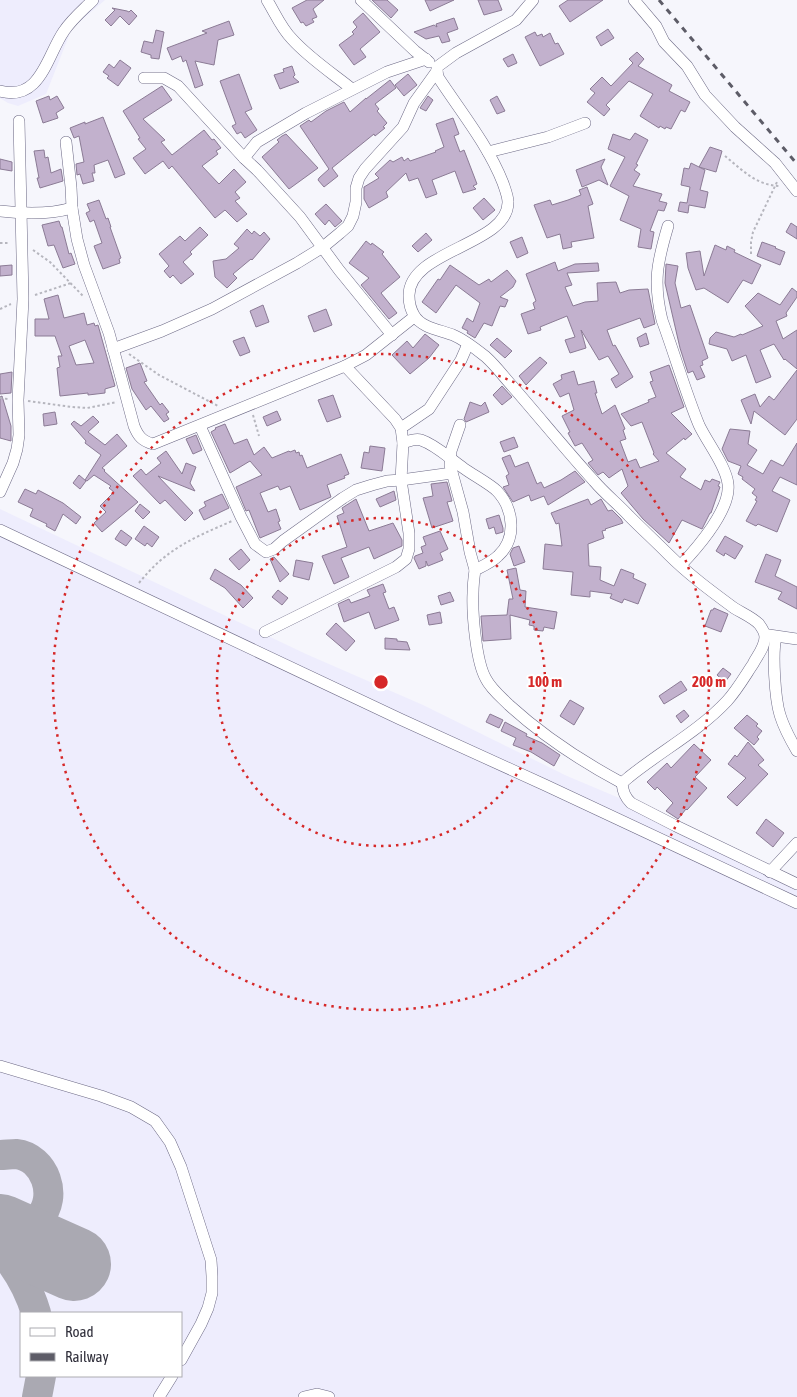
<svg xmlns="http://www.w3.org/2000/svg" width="797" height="1397" font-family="'Asap Condensed',sans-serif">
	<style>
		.built { fill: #eeedfd; fill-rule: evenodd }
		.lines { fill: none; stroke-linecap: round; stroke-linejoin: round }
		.taxiway { stroke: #aaa9b2; stroke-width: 30 }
		.runway { stroke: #aaa9b2; stroke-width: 74 }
		.building { fill: #c2b1cd; stroke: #8b7b95; fill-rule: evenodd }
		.minor-casing { stroke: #6c6985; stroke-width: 12 }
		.path { stroke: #b6b6be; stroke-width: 2; stroke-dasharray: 2.5 2.5; stroke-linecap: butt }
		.minor { stroke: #fff; stroke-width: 11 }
		.rail { stroke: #5d5c67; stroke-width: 3; stroke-dasharray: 6 6; stroke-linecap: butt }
		.ring { fill: none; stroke: #d62828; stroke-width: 2.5; stroke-dasharray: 2.5 5 }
		.centre { fill: #d62828; stroke: #fff; stroke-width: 2.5 }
		.ring-label { font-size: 15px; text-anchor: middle; font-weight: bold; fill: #d62828; stroke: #fff; stroke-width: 4; stroke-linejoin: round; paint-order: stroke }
	</style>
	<rect width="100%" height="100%" fill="#f6f6fc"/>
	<!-- built -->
	<g class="built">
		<path d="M 0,0 L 105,0 L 72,28 L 46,94 L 18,106 L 8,103 L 0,98 Z"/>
		<path d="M 0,509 L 306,654 L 423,705 L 567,776 L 662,816 L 797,880 L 797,1397 L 0,1397 ZM 21,1313 L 181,1313 L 181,1376 L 21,1376 Z"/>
	</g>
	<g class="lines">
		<!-- taxiway -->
		<g class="taxiway">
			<path d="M 0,1155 C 5,1155 11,1154 16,1154 C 45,1157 59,1197 39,1218 C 31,1227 19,1231 8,1235"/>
			<path d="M 0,1249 C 17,1268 29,1289 36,1313"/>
			<path d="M 37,1397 L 41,1376"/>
		</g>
		<!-- runway -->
		<path class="runway" d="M 0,1231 L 74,1264"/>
	</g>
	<!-- building -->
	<g class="building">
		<path d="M 307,0 L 324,0 L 313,9 L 317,17 L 312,19 L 314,22 L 306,26 L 303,22 L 301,23 L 292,8 Z"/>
		<path d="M 372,0 L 387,0 L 398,10 L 391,18 Z"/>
		<path d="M 425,0 L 454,0 L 430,11 Z"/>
		<path d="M 478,0 L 498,0 L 502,10 L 484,15 Z"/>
		<path d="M 568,0 L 603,0 L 570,22 L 559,6 Z"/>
		<path d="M 112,8 L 127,11 L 129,12 L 131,10 L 137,16 L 129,25 L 120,16 L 111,26 L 105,20 L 115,10 Z"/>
		<path d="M 363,13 L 380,32 L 360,49 L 366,57 L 354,65 L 339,45 L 354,34 L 352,32 L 357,27 L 353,22 Z"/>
		<path d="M 454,18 L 458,29 L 447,33 L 450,41 L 442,43 L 439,36 L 426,39 L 414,32 L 434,25 L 437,27 L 436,24 Z"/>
		<path d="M 229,21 L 234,35 L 218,40 L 214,65 L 195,61 L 203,85 L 195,88 L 186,60 L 183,62 L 181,56 L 172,60 L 167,48 L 207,33 L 202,31 Z"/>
		<path d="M 608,29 L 614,38 L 601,46 L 596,37 Z"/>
		<path d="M 156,30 L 164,32 L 159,59 L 151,58 L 151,55 L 141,52 L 144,41 L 153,43 Z"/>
		<path d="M 535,32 L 537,36 L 542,34 L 543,37 L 550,33 L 555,44 L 558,43 L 564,54 L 540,66 L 525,37 Z"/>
		<path d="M 637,52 L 644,59 L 638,66 L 672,85 L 669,91 L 690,102 L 685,112 L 681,110 L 671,129 L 666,127 L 665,129 L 660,126 L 659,128 L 640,116 L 653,94 L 629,81 L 606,105 L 610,109 L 604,116 L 587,102 L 595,93 L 590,89 L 602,77 L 611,86 L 633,63 L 629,59 Z"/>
		<path d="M 513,54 L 517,63 L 508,67 L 503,59 Z"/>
		<path d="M 120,60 L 131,68 L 118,86 L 107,78 L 109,76 L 103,72 L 109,64 L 114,68 Z"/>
		<path d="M 292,66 L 295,75 L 293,77 L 299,82 L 280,89 L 274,75 L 284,72 L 283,69 Z"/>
		<path d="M 239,74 L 252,109 L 245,112 L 257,130 L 245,138 L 241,132 L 237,134 L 232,126 L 236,124 L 220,81 Z"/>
		<path d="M 408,74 L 417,85 L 404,96 L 395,85 Z"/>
		<path d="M 390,80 L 396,88 L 375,104 L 379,109 L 377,111 L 387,123 L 383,127 L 385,128 L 375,136 L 374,134 L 332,168 L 338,176 L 324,187 L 318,180 L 319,178 L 329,169 L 300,126 L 309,120 L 311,122 L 326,111 L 344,102 L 350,112 L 366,98 L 366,99 Z"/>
		<path d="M 162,86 L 172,100 L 143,119 L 165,140 L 161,142 L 172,155 L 204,130 L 212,140 L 214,139 L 221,148 L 216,151 L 218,154 L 202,166 L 219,184 L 234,169 L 246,182 L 235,192 L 240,198 L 235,201 L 247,214 L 237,222 L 225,210 L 215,218 L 172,166 L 169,169 L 163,161 L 145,174 L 133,158 L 146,149 L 138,139 L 140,138 L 123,111 Z"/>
		<path d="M 49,96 L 50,100 L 57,96 L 64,108 L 56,113 L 58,118 L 43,123 L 36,101 Z"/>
		<path d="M 428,96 L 433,100 L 426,111 L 420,108 Z"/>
		<path d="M 497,96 L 505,111 L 497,114 L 490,100 Z"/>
		<path d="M 103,117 L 125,174 L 115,178 L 108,160 L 94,165 L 95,173 L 92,173 L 94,181 L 83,184 L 80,174 L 77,175 L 76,164 L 84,162 L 79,136 L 74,138 L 70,128 L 85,122 L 85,124 Z"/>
		<path d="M 453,118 L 459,134 L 454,136 L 460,152 L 464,150 L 477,184 L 473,186 L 476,189 L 463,193 L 455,171 L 432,180 L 437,194 L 426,198 L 418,178 L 409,181 L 406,173 L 386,192 L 388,197 L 369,208 L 364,199 L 364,187 L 379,178 L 375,174 L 390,160 L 393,162 L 402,157 L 404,161 L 408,158 L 410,161 L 436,152 L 435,151 L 444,147 L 436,124 Z"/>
		<path d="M 635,133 L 648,140 L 636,164 L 638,165 L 634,170 L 640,174 L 633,186 L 662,194 L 659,201 L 667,203 L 664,211 L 658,210 L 650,231 L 654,232 L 651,249 L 638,247 L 641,229 L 620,220 L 629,196 L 610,186 L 625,157 L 608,149 L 613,134 L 630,140 Z"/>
		<path d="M 286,134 L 318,168 L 289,189 L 262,157 L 279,142 L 277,140 L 282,136 Z"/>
		<path d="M 710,147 L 722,151 L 716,172 L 699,167 Z"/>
		<path d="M 44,150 L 45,158 L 48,157 L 51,173 L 61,169 L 63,181 L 40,188 L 37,178 L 39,178 L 34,151 Z"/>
		<path d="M 0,159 L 12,162 L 12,171 L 0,169 Z"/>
		<path d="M 605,159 L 601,167 L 608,185 L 599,180 L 582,187 L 576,170 Z"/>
		<path d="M 691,163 L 705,170 L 700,190 L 708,192 L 705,208 L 689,205 L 688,213 L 678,211 L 680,202 L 687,203 L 690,187 L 681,185 L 684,168 L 689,169 Z"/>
		<path d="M 587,187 L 593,204 L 588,206 L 594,238 L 571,242 L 572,247 L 563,249 L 560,234 L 547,238 L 534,205 L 550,200 L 552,205 L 568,200 L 581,195 L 579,190 Z"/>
		<path d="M 484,198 L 495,210 L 483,220 L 473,208 Z"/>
		<path d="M 99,200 L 106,219 L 108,218 L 111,227 L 110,227 L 121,258 L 119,259 L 120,263 L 103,269 L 94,246 L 102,243 L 94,220 L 90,222 L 86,213 L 90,211 L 87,204 Z"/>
		<path d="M 326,204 L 342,221 L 335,227 L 329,220 L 325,225 L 315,214 Z"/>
		<path d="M 59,221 L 61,227 L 62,227 L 69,254 L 71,253 L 75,264 L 63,268 L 54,245 L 48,246 L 42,225 Z"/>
		<path d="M 791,223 L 797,227 L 797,239 L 786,232 Z"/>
		<path d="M 200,227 L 208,235 L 190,252 L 192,254 L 183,262 L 194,274 L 181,284 L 173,275 L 170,278 L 164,271 L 169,266 L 159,254 L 180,236 L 185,241 Z"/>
		<path d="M 247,229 L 252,234 L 254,231 L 260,236 L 264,232 L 270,239 L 252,260 L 251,259 L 233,274 L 237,278 L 227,288 L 215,277 L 213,261 L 226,259 L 239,248 L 234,244 Z"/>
		<path d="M 426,233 L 432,240 L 418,252 L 412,246 Z"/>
		<path d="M 522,237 L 528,253 L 517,258 L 510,242 Z"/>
		<path d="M 366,241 L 371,245 L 372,243 L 384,252 L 382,254 L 400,277 L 381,293 L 397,313 L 389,319 L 361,285 L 369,278 L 349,263 Z"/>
		<path d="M 762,242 L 776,247 L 775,248 L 785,252 L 780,265 L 757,256 Z"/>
		<path d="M 715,245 L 726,250 L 727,246 L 735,250 L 734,252 L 761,265 L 752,284 L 743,280 L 728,303 L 704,288 L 696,290 L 688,268 L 686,253 L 700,251 L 704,276 Z"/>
		<path d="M 555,262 L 558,271 L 575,264 L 598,263 L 599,271 L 567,273 L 572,285 L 565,287 L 573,306 L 585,302 L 598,301 L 597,283 L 616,282 L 620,293 L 629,290 L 648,289 L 655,324 L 644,328 L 640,318 L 607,330 L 613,346 L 615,345 L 633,377 L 616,388 L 611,379 L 619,374 L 608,356 L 599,360 L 581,330 L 586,348 L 570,353 L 565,340 L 575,337 L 567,316 L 540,327 L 541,330 L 528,334 L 521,314 L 535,309 L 533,303 L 536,301 L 526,274 Z"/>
		<path d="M 666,264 L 678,266 L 675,283 L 681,308 L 690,305 L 708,358 L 702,361 L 703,365 L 700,366 L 705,377 L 697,380 L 693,371 L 688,373 L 680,348 L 665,283 Z"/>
		<path d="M 12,265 L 12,275 L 0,276 L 0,266 Z"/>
		<path d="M 450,265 L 479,285 L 489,279 L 491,282 L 507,270 L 516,281 L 513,287 L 500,297 L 508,300 L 505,307 L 500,306 L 492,326 L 484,323 L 475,338 L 467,333 L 468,331 L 462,328 L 467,318 L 473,322 L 480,303 L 456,285 L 436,313 L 422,302 L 438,279 L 440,280 Z"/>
		<path d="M 792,288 L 797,292 L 797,297 L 786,313 L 787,316 L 776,321 L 783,339 L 797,330 L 797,369 L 785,359 L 784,360 L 774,344 L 760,350 L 771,377 L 756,383 L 746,355 L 732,361 L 727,349 L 709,344 L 710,338 L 716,332 L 734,337 L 741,334 L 742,335 L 763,326 L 745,306 L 758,293 L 780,305 Z"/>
		<path d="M 58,295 L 64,318 L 84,313 L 87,325 L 94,323 L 95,326 L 98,325 L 115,386 L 105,389 L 105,393 L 88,395 L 88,393 L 60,396 L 57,368 L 60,367 L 58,356 L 62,356 L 55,336 L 35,336 L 35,319 L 49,319 L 44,299 ZM 85,340 L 94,363 L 76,365 L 69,346 Z"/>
		<path d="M 263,305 L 269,322 L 256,327 L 250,311 Z"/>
		<path d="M 326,309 L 332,325 L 314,332 L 308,316 Z"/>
		<path d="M 646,333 L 649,344 L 640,347 L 637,338 Z"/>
		<path d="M 425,334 L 439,345 L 429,358 L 410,374 L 392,355 L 407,341 L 413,348 Z"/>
		<path d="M 244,337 L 250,352 L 240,356 L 233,341 Z"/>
		<path d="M 497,338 L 512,351 L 505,358 L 490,345 Z"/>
		<path d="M 540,357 L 547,363 L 526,385 L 519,376 Z"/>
		<path d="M 140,363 L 147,381 L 144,382 L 160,405 L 162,403 L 169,412 L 166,414 L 169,419 L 164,422 L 151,406 L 146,410 L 132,389 L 126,368 Z"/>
		<path d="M 669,365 L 684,407 L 671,413 L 692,434 L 685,440 L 684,438 L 666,453 L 686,469 L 680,477 L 701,490 L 705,480 L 710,482 L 712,479 L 720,482 L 718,486 L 720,487 L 711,513 L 710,513 L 702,529 L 682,520 L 669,543 L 643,519 L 621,493 L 628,486 L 622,469 L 609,478 L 603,472 L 598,475 L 588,463 L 593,460 L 582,443 L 575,446 L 568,433 L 570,432 L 562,416 L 574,410 L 569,393 L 560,397 L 553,384 L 562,379 L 561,375 L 574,371 L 578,385 L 594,381 L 597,393 L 595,393 L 602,414 L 615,405 L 625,429 L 623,430 L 626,439 L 620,441 L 628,462 L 636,459 L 640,468 L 659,461 L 653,454 L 654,453 L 642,422 L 631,426 L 621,414 L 649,402 L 648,400 L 656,397 L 650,382 L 653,381 L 650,372 Z"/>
		<path d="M 797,370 L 797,419 L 785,435 L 754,411 L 751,424 L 741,400 L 755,394 L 760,407 L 769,396 L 774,400 Z"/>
		<path d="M 12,372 L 11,393 L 0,394 L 0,374 Z"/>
		<path d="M 502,386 L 512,397 L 502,405 L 493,395 Z"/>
		<path d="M 333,395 L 341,417 L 327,422 L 318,400 Z"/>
		<path d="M 2,396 L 11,426 L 11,441 L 0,438 L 0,397 Z"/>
		<path d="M 470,402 L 481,406 L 485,402 L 489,412 L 466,422 L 464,419 Z"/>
		<path d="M 277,411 L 281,420 L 267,426 L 263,417 Z"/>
		<path d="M 55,412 L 57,424 L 44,426 L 43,414 Z"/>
		<path d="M 93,416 L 99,422 L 88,432 L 105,445 L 117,434 L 127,446 L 102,468 L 105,470 L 104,471 L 138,502 L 102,532 L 94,523 L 106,512 L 100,506 L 114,492 L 109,488 L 111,486 L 94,475 L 87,481 L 85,480 L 101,455 L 85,443 L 86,441 L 71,424 L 74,421 L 81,426 Z"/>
		<path d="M 225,424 L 234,444 L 247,439 L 254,455 L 264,447 L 272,458 L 289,451 L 290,452 L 295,450 L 296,453 L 299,452 L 300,456 L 302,455 L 307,468 L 341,454 L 349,474 L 344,476 L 345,478 L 327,485 L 331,497 L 300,510 L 290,486 L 280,490 L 278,486 L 260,493 L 268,512 L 276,509 L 280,521 L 278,522 L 281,529 L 260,538 L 249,510 L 246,511 L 236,487 L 262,475 L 250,461 L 230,473 L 211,432 L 216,429 L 215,428 Z"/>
		<path d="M 730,429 L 750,431 L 748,444 L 757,450 L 747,465 L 763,474 L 771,460 L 783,466 L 797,443 L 797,485 L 780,477 L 772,491 L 790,500 L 777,532 L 758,524 L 756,526 L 746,521 L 757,501 L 755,500 L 757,497 L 752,493 L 755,489 L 742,479 L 743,477 L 738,474 L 741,466 L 728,461 L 722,449 Z"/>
		<path d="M 196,435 L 202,450 L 193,454 L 186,439 Z"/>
		<path d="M 514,437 L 518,447 L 504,452 L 500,442 Z"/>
		<path d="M 370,446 L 385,448 L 382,471 L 361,468 L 364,452 L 369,453 Z"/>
		<path d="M 166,451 L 182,474 L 186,463 L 196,467 L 190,483 L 195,491 L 158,476 L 193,513 L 185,521 L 165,500 L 160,504 L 133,476 L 141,469 L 146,475 L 161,463 L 157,458 Z"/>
		<path d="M 510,455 L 515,467 L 528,462 L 537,484 L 541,482 L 544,488 L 561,480 L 575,471 L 585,482 L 548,505 L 544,496 L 531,501 L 529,495 L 513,502 L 503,487 L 509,485 L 506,476 L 509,474 L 502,458 Z"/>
		<path d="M 79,475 L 86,481 L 80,489 L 73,483 Z"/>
		<path d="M 447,482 L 452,501 L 447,502 L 453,521 L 432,528 L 423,498 L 433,496 L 431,484 Z"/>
		<path d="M 25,489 L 36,494 L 38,490 L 63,503 L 81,517 L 76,524 L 63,514 L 55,531 L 46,526 L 47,524 L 30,516 L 33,509 L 18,502 Z"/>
		<path d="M 394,491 L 396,500 L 380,507 L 376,499 Z"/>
		<path d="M 222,494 L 229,508 L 204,520 L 199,510 L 206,506 L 204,502 Z"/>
		<path d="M 356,499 L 369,531 L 393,523 L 402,540 L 402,546 L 374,559 L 369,547 L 341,558 L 349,577 L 334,584 L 322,556 L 347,547 L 337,516 L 344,513 L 342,508 Z"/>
		<path d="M 588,499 L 591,505 L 601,499 L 608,511 L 612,510 L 621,519 L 623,523 L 605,529 L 606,530 L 602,531 L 604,538 L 588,544 L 589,566 L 601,567 L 600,580 L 614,586 L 621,569 L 634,574 L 633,578 L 646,584 L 638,604 L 624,599 L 622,603 L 610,598 L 612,594 L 590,591 L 590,597 L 571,595 L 573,572 L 543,569 L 545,544 L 562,546 L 559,523 L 556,524 L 551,513 Z"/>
		<path d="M 140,504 L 150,512 L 143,519 L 135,511 Z"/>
		<path d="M 499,515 L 503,528 L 503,532 L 496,534 L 494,527 L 489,529 L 486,519 Z"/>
		<path d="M 144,526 L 159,537 L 152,547 L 147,543 L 145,546 L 135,539 Z"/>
		<path d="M 121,530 L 132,538 L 126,546 L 115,539 Z"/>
		<path d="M 440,531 L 448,549 L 440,553 L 443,560 L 428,566 L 426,561 L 426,566 L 419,569 L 414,558 L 415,556 L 423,553 L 421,547 L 426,545 L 423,537 Z"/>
		<path d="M 725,536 L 743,546 L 735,559 L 725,553 L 724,556 L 716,551 Z"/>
		<path d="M 519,546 L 525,562 L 514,566 L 510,554 L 513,548 Z"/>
		<path d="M 241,549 L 250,560 L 239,570 L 229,559 Z"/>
		<path d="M 766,554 L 781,560 L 775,576 L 797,587 L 797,609 L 778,599 L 782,592 L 755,582 Z"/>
		<path d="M 274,557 L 289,574 L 280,582 L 270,559 Z"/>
		<path d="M 296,560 L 313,563 L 309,580 L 293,576 Z"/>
		<path d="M 516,568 L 520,590 L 526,591 L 525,607 L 557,612 L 554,629 L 544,627 L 543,631 L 534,630 L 534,626 L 529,625 L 530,620 L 510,615 L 511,639 L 483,641 L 481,616 L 507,615 L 509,599 L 513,599 L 507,570 Z"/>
		<path d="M 215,569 L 241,585 L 253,598 L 243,608 L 225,588 L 210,579 Z"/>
		<path d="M 383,584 L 386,592 L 383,593 L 389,609 L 394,607 L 399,620 L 375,629 L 369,612 L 344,622 L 338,604 L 349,599 L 351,603 L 370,596 L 367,590 Z"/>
		<path d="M 278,590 L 288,598 L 282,605 L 272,597 Z"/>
		<path d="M 450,592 L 454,601 L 441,605 L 438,596 Z"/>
		<path d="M 714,608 L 728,614 L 721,632 L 705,626 L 711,610 L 713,610 Z"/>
		<path d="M 440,612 L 442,623 L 429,625 L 427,615 Z"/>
		<path d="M 336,623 L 355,641 L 346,651 L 326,634 Z"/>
		<path d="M 385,638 L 397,639 L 397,641 L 407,642 L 410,650 L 385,649 Z"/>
		<path d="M 723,668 L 731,674 L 725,682 L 717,675 Z"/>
		<path d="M 681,681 L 687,690 L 664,704 L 659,696 Z"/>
		<path d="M 570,700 L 584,708 L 574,725 L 560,716 Z"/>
		<path d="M 684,710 L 689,716 L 681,723 L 676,716 Z"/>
		<path d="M 490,714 L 503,720 L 499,728 L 486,722 Z"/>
		<path d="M 747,715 L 758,724 L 756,726 L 762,731 L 757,737 L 759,739 L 754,745 L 734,728 Z"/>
		<path d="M 505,722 L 527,734 L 526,736 L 542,743 L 560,755 L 554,766 L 531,752 L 513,745 L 516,738 L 501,731 Z"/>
		<path d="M 748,742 L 764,760 L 758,765 L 768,774 L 737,806 L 727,797 L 746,778 L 728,764 L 735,755 L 737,757 Z"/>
		<path d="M 694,744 L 711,760 L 695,777 L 707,788 L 687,810 L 686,809 L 678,819 L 666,811 L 673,803 L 657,787 L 655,790 L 647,782 L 667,763 L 671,768 Z"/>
		<path d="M 766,819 L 784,833 L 773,847 L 756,833 Z"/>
	</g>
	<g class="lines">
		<defs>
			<g id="minor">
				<path d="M 267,0 C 275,13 281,28 292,39 C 309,58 332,73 352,89"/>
				<path d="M 361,0 L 415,51 L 429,62"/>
				<path d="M 533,0 L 516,20 L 456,53 L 437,67 L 437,71 L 438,77 C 461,112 488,145 503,183 C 505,189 508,196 508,202 C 509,245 408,250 409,296 C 409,302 411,310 414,315 C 421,328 441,330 453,335 C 465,340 476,349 486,357 C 496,366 504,377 513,387 C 540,418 566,450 594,481 C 605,494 618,504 629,516 C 642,529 655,541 668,554 C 688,574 711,591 734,608 C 742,613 752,617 759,624 C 762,628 765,632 765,637 C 765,647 757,656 753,664 C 745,676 737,690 727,701 C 699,731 661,751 629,777 L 622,783 C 623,792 625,797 631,803 L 676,826 L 797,884"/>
				<path d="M 634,0 L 656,26 L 664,42 L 687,66 L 705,95 L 735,127 L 775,163 L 797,191"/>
				<path d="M 144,78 L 164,78 L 178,86 L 244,158 L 257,170 L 300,217 L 339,270 L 392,335"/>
				<path d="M 0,91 C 41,102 47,55 64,31 C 72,19 83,10 93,0"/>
				<path d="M 66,142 L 71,187 L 72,208 L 77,239 L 84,265 L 109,333 L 134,426 C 138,436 142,441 153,444 L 345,366 L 366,355 L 414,317"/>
				<path d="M 488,152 L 548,137 L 585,123"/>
				<path d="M 244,158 L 257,142 L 306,113 L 387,72 L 426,59"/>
				<path d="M 0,211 C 24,214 48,215 72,208"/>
				<path d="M 668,226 C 657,263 653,282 662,320 C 675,355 685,391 699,425 C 707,442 726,466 728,484 C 731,509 697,548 681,565"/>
				<path d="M 113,349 L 162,331 L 212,309 L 297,263 L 323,247 L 340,233 L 348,226 L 353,216 L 356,202 L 356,188 L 359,178 L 365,169 L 403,127 L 414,103 L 437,71"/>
				<path d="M 460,425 L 451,451 L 450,465 L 463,512 L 470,552 L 475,570"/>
				<path d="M 200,426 L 241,517 L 255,544 L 266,552 L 274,549 L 283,541 L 343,498 L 356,490 L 372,485 L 387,481 L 401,480 L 452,473"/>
				<path d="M 401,428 L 429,409 L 461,360 L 468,344"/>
				<path d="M 403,443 C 409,441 415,438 421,440 C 436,445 449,458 462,467 C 471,474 490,484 497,491 C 514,509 517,539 498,556 C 492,562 483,566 475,570 C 474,577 473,585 473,593 C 472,613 476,662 486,679 C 491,689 501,697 509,705 C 544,737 581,761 622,783"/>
				<path d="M 0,492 L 13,463 L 17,449 L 19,435 L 18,400 L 23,299 L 19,121"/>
				<path d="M 0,530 L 400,719 L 545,785 L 797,903"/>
				<path d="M 265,632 L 396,567 L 406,559 L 409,549 L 409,533 L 401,480 L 403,443 L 401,428 L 395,419 L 345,366"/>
				<path d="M 769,635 L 797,639"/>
				<path d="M 776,637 C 772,653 775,699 780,715 C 784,728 790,739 797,751"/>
				<path d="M 770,872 L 797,843"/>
				<path d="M 0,1066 L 101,1096 L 131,1107 L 155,1121 L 170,1142 L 181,1167 L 211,1260 L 212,1276 L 212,1293 L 208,1308 L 201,1324 L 181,1360"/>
				<path d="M 159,1397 L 172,1376"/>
				<path d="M 304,1397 L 317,1394 L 329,1397"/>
			</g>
		</defs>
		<!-- minor casing -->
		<use href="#minor" class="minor-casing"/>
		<!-- path -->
		<g class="path">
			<path d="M 725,156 C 741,169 757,186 780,186"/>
			<path d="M 0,243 L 10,243"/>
			<path d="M 33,250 L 50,262 L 83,296"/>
			<path d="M 751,254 L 751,242 L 753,232 L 777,182"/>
			<path d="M 35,295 L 71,283"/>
			<path d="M 0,309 L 11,304"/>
			<path d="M 129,354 L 159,375 L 218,406"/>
			<path d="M 0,398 L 8,399"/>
			<path d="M 28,401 L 72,407 L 87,408 L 117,402"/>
			<path d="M 253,415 L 259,436"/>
			<path d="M 139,583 C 166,549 193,538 232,521"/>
		</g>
		<!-- minor -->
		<use href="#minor" class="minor"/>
		<!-- rail -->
		<path class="rail" d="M 659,0 L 797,164"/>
	</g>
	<!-- distance rings -->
	<g class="ring">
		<circle cx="381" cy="682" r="164"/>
		<circle cx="381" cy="682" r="328"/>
	</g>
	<circle cx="381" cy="682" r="8" class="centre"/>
	<g class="ring-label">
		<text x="545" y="687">100 m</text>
		<text x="709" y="687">200 m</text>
	</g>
	<!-- legend -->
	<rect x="20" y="1312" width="162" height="65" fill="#ffffff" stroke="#acacb1"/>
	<rect x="30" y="1328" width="25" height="8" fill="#ffffff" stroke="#acacb1"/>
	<text x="65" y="1337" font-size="15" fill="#302f3b">Road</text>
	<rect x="30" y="1353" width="25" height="8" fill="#5d5c67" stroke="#acacb1"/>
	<text x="65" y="1362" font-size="15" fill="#302f3b">Railway</text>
</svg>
